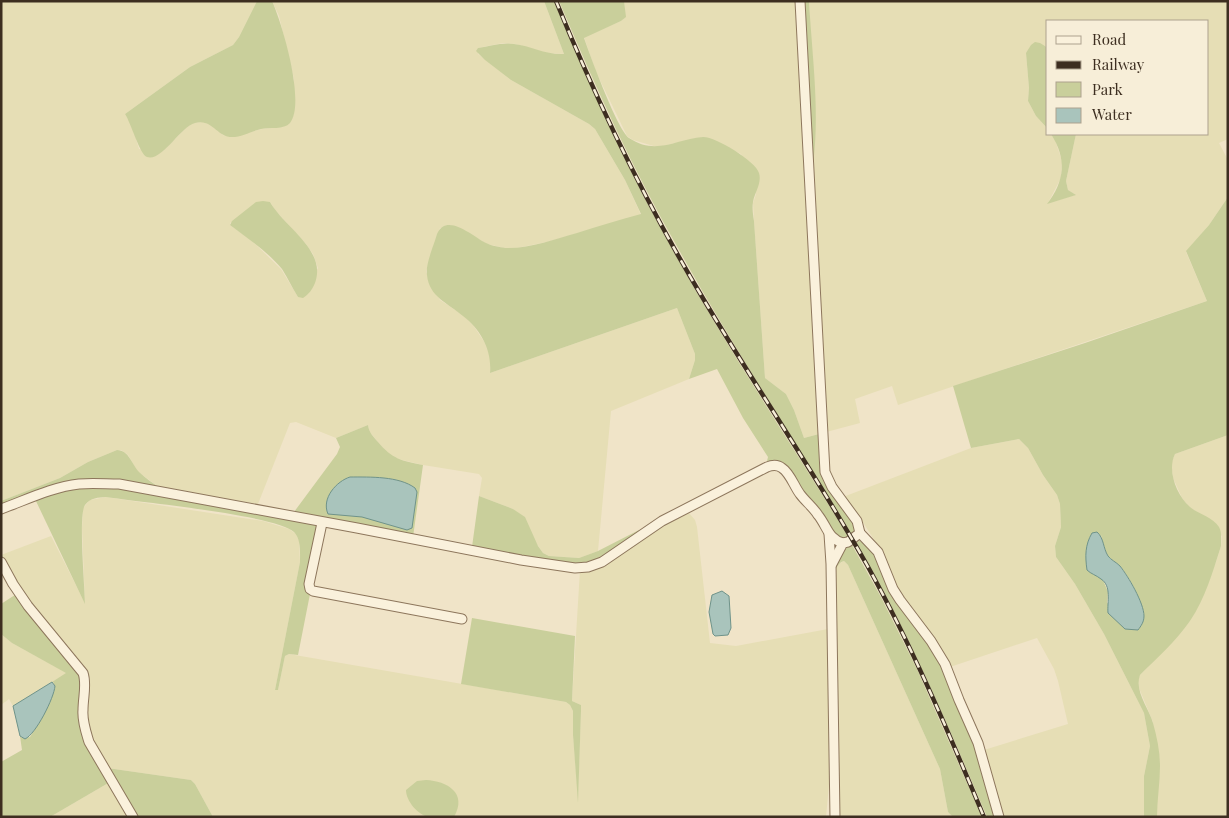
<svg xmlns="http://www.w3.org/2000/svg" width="1229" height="818" font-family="'Playfair Display',serif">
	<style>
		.farmland { fill: #e6deb5; fill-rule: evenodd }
		.green { fill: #c9cf9b; fill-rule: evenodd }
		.water { fill: #a9c4bc; stroke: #6f938a }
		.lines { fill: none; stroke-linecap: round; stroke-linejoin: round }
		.minor-casing { stroke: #8d765c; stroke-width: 11 }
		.minor { stroke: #faf1dc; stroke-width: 9 }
		.rail-casing { stroke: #3d2e20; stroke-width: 4.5 }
		.rail { stroke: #f7eed8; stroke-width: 2.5; stroke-dasharray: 8; stroke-linecap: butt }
	</style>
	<rect width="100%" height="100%" fill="#f0e4c8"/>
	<!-- farmland -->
	<g class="farmland">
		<path d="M 1,1 L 257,1 L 239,37 L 233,45 L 190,67 L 125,114 L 132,125 L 139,149 L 163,151 L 187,127 L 193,123 L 202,122 L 209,123 L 223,135 L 231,137 L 262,129 L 283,127 L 291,121 L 294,113 L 294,79 L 279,16 L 272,1 L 544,1 L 564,54 L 547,53 L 515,44 L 503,43 L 478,48 L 478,54 L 511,80 L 589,124 L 595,129 L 625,180 L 641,215 L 547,242 L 517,248 L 504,248 L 487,244 L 465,231 L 440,228 L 426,272 L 440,300 L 463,315 L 473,325 L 487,346 L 491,360 L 490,373 L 677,308 L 695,354 L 695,360 L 689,379 L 611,411 L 598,551 L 579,558 L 549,556 L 543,553 L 513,509 L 479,496 L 482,478 L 479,474 L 423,465 L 394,458 L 386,452 L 369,431 L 368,425 L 336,438 L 296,422 L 290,423 L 258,504 L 160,488 L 137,471 L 128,455 L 121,450 L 117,450 L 88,462 L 60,478 L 1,501 ZM 270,202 L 275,210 L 306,244 L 313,254 L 318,268 L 298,297 L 281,269 L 250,239 L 230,225 L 230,223 Z"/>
		<path d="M 624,1 L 802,1 L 812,168 L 815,136 L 809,1 L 1228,1 L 1228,139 L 1219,143 L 1228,160 L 1228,197 L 1209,225 L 1186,252 L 1207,301 L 898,405 L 892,386 L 855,399 L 860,423 L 804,438 L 794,410 L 786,394 L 765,378 L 754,221 L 753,203 L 756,194 L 741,154 L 705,137 L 657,147 L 633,140 L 627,136 L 596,72 L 584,37 L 621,21 L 625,17 ZM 1048,21 L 1208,21 L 1208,134 L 1076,134 L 1066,181 L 1068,190 L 1075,195 L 1048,203 L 1061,178 L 1062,161 L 1055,140 L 1051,134 L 1048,134 L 1048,129 L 1036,116 L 1028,101 L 1029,88 L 1026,53 L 1045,46 L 1048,48 Z"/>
		<path d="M 1228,435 L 1228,817 L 1157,817 L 1153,722 L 1139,688 L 1138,680 L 1140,675 L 1169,645 L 1190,621 L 1216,562 L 1221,546 L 1222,536 L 1197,512 L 1189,507 L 1182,498 L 1173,478 L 1171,463 L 1175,454 Z"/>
		<path d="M 1019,439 L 1028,448 L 1043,475 L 1057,495 L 1060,504 L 1061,527 L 1055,546 L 1056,557 L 1075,584 L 1104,634 L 1144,713 L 1150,746 L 1144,776 L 1144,817 L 1002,817 L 984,750 L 1068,724 L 1058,681 L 1054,669 L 1037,638 L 950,667 L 901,597 L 878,546 L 859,516 L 843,497 L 971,448 Z"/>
		<path d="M 106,497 L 263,521 L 289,529 L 296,534 L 299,541 L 300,562 L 275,690 L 278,690 L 285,656 L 289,654 L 566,702 L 570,705 L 573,711 L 573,735 L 578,796 L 581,711 L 581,705 L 572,701 L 580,570 L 680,515 L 689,513 L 695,520 L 697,527 L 710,643 L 736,646 L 828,629 L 831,763 L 826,817 L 213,817 L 195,784 L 191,780 L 107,768 L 90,737 L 85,712 L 47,625 L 12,577 L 1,557 L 1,555 L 51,536 L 85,603 L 82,528 L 83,508 L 90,500 Z"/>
		<path d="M 844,561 L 848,565 L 940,769 L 948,812 L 953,817 L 839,817 L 835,572 L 837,565 Z"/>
		<path d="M 1,634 L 12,643 L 67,673 L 13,706 L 9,699 L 1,705 Z"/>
		<path d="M 110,782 L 131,817 L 50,817 Z"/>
	</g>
	<!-- green -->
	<g class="green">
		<path d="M 257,1 L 272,1 C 282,23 306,103 290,123 C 284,130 270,127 261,129 C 252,131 242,137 232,137 C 217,137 212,118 195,123 C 180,127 162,162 147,157 C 140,155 131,123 125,114 L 190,67 L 233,45 L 239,37 Z"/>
		<path d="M 544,1 L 554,1 C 589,85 627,168 671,247 C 726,347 790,441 849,538 L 836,537 L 782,464 L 778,461 L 767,461 L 768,457 L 743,418 L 717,369 L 689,379 L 695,360 L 695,354 L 677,308 L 490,373 C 492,350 481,330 463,316 C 448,303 429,297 427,275 C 425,265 434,245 437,234 C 447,212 473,237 486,243 C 492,246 500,247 505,248 C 529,249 555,239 577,233 C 598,226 619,220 641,214 L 625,180 L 595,129 L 589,124 L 511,80 L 485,60 L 476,51 L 478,48 C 490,46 502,42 514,44 C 531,46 546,55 564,54 Z"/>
		<path d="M 559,1 L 624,1 L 626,17 L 621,21 L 584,38 C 590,55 617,129 629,138 C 656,156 676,139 703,137 C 714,136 756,161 759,173 C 762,183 755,192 753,202 C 752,208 753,215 754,221 L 765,378 L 786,394 L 794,410 L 804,438 L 819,434 L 821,467 L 853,521 L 856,531 L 852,535 C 794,440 733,347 679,250 C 633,170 595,86 559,1 Z"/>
		<path d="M 802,1 L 809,1 C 812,56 821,118 812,171 Z"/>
		<path d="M 1035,42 L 1040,43 L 1048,48 L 1048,129 L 1036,116 L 1028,101 L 1029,88 L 1026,53 L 1031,45 Z"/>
		<path d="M 1051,134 L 1076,134 L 1066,181 L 1068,190 L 1076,195 L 1047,204 C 1065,181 1067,159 1051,134 Z"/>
		<path d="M 1228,197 L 1228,435 L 1175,454 C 1167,470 1176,495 1190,507 C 1198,514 1213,517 1219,527 C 1222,532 1221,539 1221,546 C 1213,571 1205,599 1190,621 C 1176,641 1157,658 1140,675 C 1134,691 1149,708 1153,723 C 1157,737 1160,752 1160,766 C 1160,783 1157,800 1157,817 L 1144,817 L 1144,776 L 1150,746 L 1144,713 L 1104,634 L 1075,584 L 1056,557 L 1055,546 L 1061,527 L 1060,504 L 1057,495 L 1043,475 L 1028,448 L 1019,439 L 971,448 L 953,386 L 1085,343 L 1207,301 L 1186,251 L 1209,225 ZM 1101,535 C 1103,543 1104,552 1110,558 C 1112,561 1116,563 1119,565 C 1130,577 1141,600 1144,616 L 1107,603 L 1108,592 L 1103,580 Z"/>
		<path d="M 263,201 L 270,202 C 285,228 327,250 315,283 C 312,290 309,294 303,298 L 298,297 C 292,288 288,278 282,269 C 267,251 248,239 230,225 L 232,221 L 256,202 Z"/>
		<path d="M 368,425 C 369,433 373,436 378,442 C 392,459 402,461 423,465 L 413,537 L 294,512 L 337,454 L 340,447 L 336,438 Z"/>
		<path d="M 117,450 C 129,450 132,465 139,472 C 145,478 153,483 160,488 L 103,480 L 1,505 L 1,501 L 60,478 L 88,462 Z"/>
		<path d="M 73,487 L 122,488 L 316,525 L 317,528 L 306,589 L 306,592 L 310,594 L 298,655 L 289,654 L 285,656 L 278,690 L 275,690 L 300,562 C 300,552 301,539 294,532 C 276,515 138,502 106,497 C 98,498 91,497 85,505 C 78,515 85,588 85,604 L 35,499 Z"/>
		<path d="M 479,496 L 513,509 L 525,517 L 538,546 L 543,553 L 549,556 L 579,558 L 598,551 L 639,530 L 638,532 L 612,552 L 597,561 L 577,565 L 472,547 Z"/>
		<path d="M 863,540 L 866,542 L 937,653 L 975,740 L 997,817 L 987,817 C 947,723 907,630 856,542 Z"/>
		<path d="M 852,545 L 881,597 L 917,669 L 982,817 L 953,817 L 948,812 L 940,769 L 848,565 L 844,561 C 838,563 837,567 835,572 L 835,565 L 846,546 Z"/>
		<path d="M 18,593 L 82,677 L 81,721 L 110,782 L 50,817 L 1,817 L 1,762 L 22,750 L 20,736 L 22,738 L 30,737 C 41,719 52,704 54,683 L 52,682 L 66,673 L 12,643 L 1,634 L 1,604 Z"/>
		<path d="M 472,618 L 575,636 L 572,701 L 581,705 L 581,711 L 578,803 L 573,735 L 573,711 L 570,705 L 566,702 L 461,684 Z"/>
		<path d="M 107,768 L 191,780 L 195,784 L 213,817 L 136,817 Z"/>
		<path d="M 426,780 C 447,781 468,793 454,817 C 446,817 437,818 429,817 C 418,815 406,801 406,790 L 417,781 Z"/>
	</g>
	<!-- water -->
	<g class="water">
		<path d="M 350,477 C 370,477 399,476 415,488 L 417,492 L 412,528 L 407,530 L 362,517 L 328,514 C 321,498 337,481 350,477 Z"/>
		<path d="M 1097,532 C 1104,538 1103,548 1108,556 C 1111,560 1116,562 1120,566 C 1128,576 1144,603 1144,616 C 1144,622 1141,626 1138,630 L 1125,629 L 1108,613 C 1107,602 1112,586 1101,579 C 1096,575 1091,574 1087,570 C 1085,556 1085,545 1092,533 Z"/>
		<path d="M 722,591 L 729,596 L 731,628 L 728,635 L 715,636 L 713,634 L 709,612 L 712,595 Z"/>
		<path d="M 52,682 L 55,686 C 54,698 36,734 25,739 L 20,736 L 13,706 Z"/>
	</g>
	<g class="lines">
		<defs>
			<g id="minor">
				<path d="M 800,1 L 825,472 L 832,487 L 857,521 L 860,533 L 878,552 L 893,589 L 900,600 L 931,641 L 945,664 L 959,700 L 978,743 L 999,817"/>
				<path d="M 1,509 C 26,500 52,487 79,484 C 92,483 106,484 119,484 L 357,528 L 521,560 L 575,568 L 588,567 L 602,562 L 662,521 L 767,467 C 772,465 777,464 782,468 C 790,473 794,486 800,494 C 805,501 813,507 818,515 C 827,526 828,539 843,543"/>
				<path d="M 322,523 L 309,584 L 310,589 L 313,591 L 462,619"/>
				<path d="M 829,534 L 831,564 L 835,817"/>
				<path d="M 1,562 L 13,584 L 28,606 L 83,673 C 87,684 83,697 83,710 C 82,721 86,732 89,742 L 133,817"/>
				<path d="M 832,564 L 843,543 L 848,542 L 860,533"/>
			</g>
		</defs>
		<!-- minor casing -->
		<use href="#minor" class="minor-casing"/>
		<!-- minor -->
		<use href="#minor" class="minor"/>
		<defs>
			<path id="rail" d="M 556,1 C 598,104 647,205 704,300 C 757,389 816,475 867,565 C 912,646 948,731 984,817"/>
		</defs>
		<!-- rail casing -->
		<use href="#rail" class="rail-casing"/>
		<!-- rail -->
		<use href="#rail" class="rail"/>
	</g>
	<!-- border -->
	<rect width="1229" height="818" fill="none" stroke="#3d2e20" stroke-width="5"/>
	<!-- legend -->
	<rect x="1046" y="20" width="162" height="115" fill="#f7eed8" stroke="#ada18e"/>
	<rect x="1056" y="36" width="25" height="8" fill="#faf1dc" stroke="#ada18e"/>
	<text x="1092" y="45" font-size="15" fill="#3d2e20">Road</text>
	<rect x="1056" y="61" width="25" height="8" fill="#3d2e20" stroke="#ada18e"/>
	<text x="1092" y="70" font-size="15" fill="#3d2e20">Railway</text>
	<rect x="1056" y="82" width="25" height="15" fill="#c9cf9b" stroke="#ada18e"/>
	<text x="1092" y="95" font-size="15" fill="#3d2e20">Park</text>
	<rect x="1056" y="108" width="25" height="15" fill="#a9c4bc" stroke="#ada18e"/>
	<text x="1092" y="120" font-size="15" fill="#3d2e20">Water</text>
</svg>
